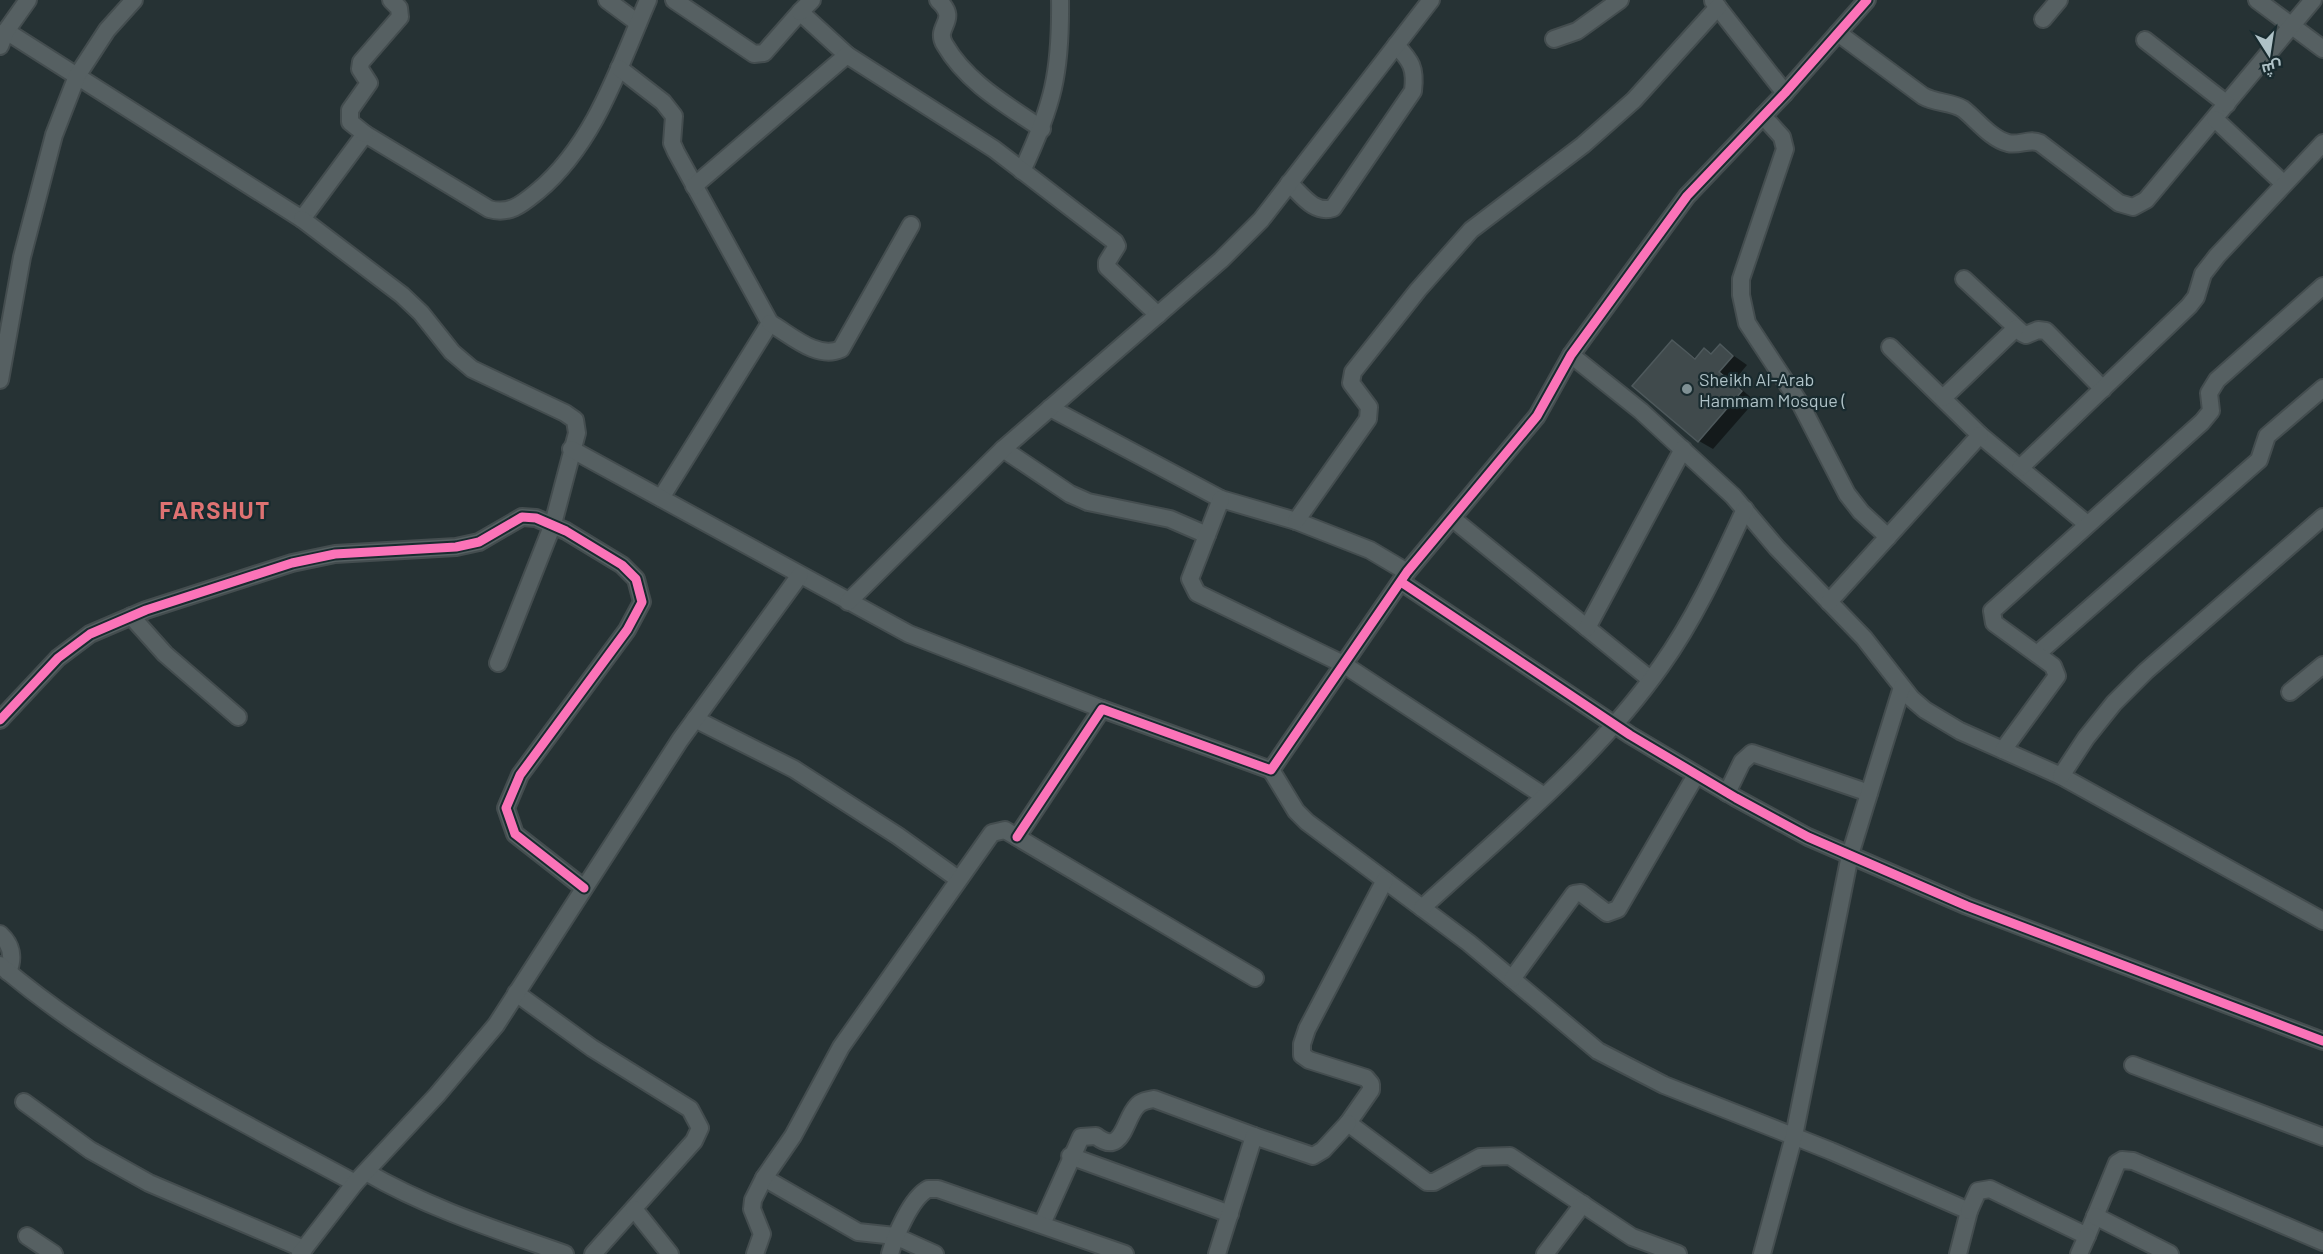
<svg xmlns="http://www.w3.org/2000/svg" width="2323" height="1254" font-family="Barlow,Cairo,sans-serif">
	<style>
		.shadow { fill: #0007 }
		.building { fill: #404a4c; stroke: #4e595c; stroke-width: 1.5 }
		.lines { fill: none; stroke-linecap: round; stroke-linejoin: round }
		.minor-casing { stroke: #444d4f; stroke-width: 20 }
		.minor { stroke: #566062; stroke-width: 16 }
		.cycleway-casing { stroke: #192b2f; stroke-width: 13 }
		.cycleway { stroke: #fb73b8; stroke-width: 9 }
		.poi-dot { fill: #7f9094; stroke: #192b2f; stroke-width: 2 }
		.labels { text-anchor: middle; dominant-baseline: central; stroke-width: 4.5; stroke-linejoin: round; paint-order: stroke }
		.poi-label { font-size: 18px; fill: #afc2c7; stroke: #192b2f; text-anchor: start }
		.district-label { font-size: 24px; font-weight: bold; letter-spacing: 1.5px; fill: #de7272; stroke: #192b2f }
	</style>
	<rect width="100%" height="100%" fill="#263234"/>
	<!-- shadow -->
	<path class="shadow" d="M 1673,342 L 1697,359 L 1705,350 L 1713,354 L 1720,346 L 1747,365 L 1733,382 L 1755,401 L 1713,449 L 1699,441 Z"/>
	<!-- building -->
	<path class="building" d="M 1672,340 L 1695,359 L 1704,348 L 1711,354 L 1720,344 L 1733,356 L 1719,372 L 1742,391 L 1698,442 L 1632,386 Z"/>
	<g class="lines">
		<defs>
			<g id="minor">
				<path d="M 607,0 L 638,23"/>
				<path d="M 674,0 L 754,54 L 764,53 L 800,12 L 847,55"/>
				<path d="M 938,0 C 961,21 933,26 945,45 C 967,83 1007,105 1042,129"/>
				<path d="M 2257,0 L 2323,49"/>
				<path d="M 1713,1 L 1785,93"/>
				<path d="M 800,12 L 812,0"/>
				<path d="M 2043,19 L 2059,0"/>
				<path d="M 6,31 L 302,219 L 365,134 L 489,209 C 510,215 522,204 538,191 C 595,143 619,67 648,0"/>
				<path d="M 1838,33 L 1923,96 C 1935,103 1952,102 1963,109 C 1976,119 1991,139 2008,143 C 2019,146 2030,138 2040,143 L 2119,203 L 2133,207 L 2146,200 L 2313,0"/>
				<path d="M 1554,39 L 1577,31 L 1620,0"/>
				<path d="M 2145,40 L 2227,104"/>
				<path d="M 0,46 L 6,31 L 28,0"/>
				<path d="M 619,68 L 663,102 L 674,116 L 672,143 L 676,152 L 770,323 L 661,498"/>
				<path d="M 1763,116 L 1782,137 L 1785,149 L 1741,279 L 1741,295 L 1747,323 L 1801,405 L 1847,494 L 1861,512 L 1888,537"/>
				<path d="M 2215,119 L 2284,184"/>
				<path d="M 365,134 L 350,122 L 350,110 L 369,83 L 360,69 L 361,62 L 400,17 L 399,8 L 391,0"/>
				<path d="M 1022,171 C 1053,105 1061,73 1060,0"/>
				<path d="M 1289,183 C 1302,195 1314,214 1333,208 L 1413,91 C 1416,68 1411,61 1396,45"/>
				<path d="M 694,186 L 847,55 L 994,149 L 1115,242 L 1117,246 L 1107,262 L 1107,267 L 1158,315"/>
				<path d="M 302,219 L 402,295 L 421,313 L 452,352 L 472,369 L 565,413 L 575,420 L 577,433 L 553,524 L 498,663"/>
				<path d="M 1964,279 L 2022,333 L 2026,335 L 2038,330 L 2046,331 L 2103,389"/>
				<path d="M 770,323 C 791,335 817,360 841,349 L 911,225"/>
				<path d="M 1890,347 L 1980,435 L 2087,524"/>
				<path d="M 1571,355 L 1641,411 L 1733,496 L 1777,548 L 1864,638 L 1911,698 L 1925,710 L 1960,731 L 2061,776 L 2323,921"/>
				<path d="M 0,380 L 22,257 L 54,135 L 77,76 L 107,30 L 134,0"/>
				<path d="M 1943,398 L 2016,328"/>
				<path d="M 1050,408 L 1221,499 L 1296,521 L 1370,550 L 1407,572"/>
				<path d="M 571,449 L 909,634 L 1102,709"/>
				<path d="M 1003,449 L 1070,494 L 1088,502 L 1170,519 L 1207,535"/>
				<path d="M 2020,468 L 2189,306 L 2196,297 L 2203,274 L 2217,256 L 2323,143"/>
				<path d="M 1221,499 L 1190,579 L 1197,593 L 1343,664 L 1544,796"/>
				<path d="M 1453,519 L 1650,679"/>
				<path d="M 1296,521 L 1368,419 L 1369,407 L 1351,383 L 1353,372 L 1418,290 L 1471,230 L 1583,145 L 1634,100 L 1718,7"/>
				<path d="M 1401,582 L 1630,735 L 1736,798 L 1808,837 L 1967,906 L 2323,1041"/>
				<path d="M 848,602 L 1003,449 L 1221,260 L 1261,220 L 1431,0"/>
				<path d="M 1829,602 L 1980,435"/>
				<path d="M 131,616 L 165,654 L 238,717"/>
				<path d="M 1587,628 L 1683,449"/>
				<path d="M 2037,654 L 2259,460 L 2267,436 L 2323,388"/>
				<path d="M 2290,692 L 2323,665"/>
				<path d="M 695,719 L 794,769 L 898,836 L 958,879"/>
				<path d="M 0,720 L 58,658 L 90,634 L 146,610 L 292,563 L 335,554 L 456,547 L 479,542 L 522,517 L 536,518 L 566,531 L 622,565 L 636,579 L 642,602 L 627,630 L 520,775 L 506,808 L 515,834 L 584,888"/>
				<path d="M 2003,750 L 2057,676 L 2053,666 L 1994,623 L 1992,611 L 2202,422 L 2211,411 L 2209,393 L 2217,380 L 2323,286"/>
				<path d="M 1271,770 L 1296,811 L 1307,822 L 1469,943 L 1598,1051 L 1664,1085 L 1831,1151 L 1969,1211 L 1958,1254"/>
				<path d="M 2061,776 L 2086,738 L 2114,703 L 2146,671 L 2323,517"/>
				<path d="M 1727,793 L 1742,762 L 1752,753 L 1869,793"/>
				<path d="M 1017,837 L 1102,709 L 1271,770 L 1407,572 L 1537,416 L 1571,355 L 1687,196 L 1785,93 L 1867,0"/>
				<path d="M 1385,880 L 1307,1029 L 1302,1044 L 1302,1055 L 1309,1060 L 1366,1078 L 1371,1084 L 1371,1090 L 1348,1123 L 1427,1182 L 1434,1182 L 1480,1157 L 1510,1156 L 1632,1237 L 1678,1254"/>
				<path d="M 1422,908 C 1505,832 1596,758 1661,666 C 1696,617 1720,563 1745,509"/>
				<path d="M 0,934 C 12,945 14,958 8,972"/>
				<path d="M 0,965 C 106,1055 233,1117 355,1183"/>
				<path d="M 1512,979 L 1574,894 L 1581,893 L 1607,913 L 1618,909 L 1696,775"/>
				<path d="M 516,993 L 592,1048 L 690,1109 L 700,1128 L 694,1141 L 593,1254"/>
				<path d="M 2133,1065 L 2323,1137"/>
				<path d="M 24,1102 L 90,1150 L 149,1183 L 304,1249"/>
				<path d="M 1070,1156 L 1230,1214"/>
				<path d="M 366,1172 C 428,1208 497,1230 565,1254"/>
				<path d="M 764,1178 L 858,1232 L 895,1236 L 935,1254"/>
				<path d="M 634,1209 L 670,1254"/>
				<path d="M 1969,1211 L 1978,1191 L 1990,1189 L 2087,1236 L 2117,1163 L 2122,1160 L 2133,1161 L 2323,1242"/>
				<path d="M 2095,1216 L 2170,1254"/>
				<path d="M 1042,1224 L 1081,1137 L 1096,1136 C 1123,1157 1124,1119 1137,1106 C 1141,1101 1148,1100 1154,1099 L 1254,1136"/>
				<path d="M 27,1236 L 54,1254"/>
				<path d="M 300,1254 L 355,1183 L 437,1095 L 496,1025 L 680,740 L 800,575"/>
				<path d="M 755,1254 L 762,1234 L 752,1209 L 753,1200 L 764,1178 L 793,1136 L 841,1047 L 992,833 L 1005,830 L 1255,978"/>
				<path d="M 890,1254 C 895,1236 911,1198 928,1189 L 938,1189 L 1125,1254"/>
				<path d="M 1217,1254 L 1254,1136 L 1313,1156 L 1323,1150 L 1348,1123"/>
				<path d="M 1545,1254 L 1583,1204"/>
				<path d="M 1762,1254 L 1794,1136 L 1850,855 L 1902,687"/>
				<path d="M 2079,1254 L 2087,1236"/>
			</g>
		</defs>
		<!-- minor casing -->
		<use href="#minor" class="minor-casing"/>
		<!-- minor -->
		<use href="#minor" class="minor"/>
		<defs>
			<g id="cycleway">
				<path d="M 1401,582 L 1630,735 L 1736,798 L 1808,837 L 1967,906 L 2323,1041"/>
				<path d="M 0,720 L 58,658 L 90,634 L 146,610 L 292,563 L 335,554 L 456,547 L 479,542 L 522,517 L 536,518 L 566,531 L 622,565 L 636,579 L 642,602 L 627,630 L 520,775 L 506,808 L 515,834 L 584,888"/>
				<path d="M 1017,837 L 1102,709 L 1271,770 L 1407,572 L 1537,416 L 1571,355 L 1687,196 L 1785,93 L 1867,0"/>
			</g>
		</defs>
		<!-- cycleway casing -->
		<use href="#cycleway" class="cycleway-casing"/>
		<!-- cycleway -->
		<use href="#cycleway" class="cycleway"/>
	</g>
	<!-- markers -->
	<circle class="poi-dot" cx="1687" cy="389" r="6"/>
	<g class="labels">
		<!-- poi labels -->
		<g class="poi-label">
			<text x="1699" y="379">Sheikh Al-Arab<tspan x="1699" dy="21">Hammam Mosque (</tspan></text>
		</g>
		<!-- district labels -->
		<g class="district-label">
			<text x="215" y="509">FARSHUT</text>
		</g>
	</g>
	<!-- north arrow -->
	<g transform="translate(2269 54) rotate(168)" stroke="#192b2f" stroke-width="4.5" paint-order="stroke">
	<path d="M0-4.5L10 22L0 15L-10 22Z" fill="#afc2c7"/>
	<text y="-9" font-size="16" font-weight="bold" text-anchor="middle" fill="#afc2c7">ش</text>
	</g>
</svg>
